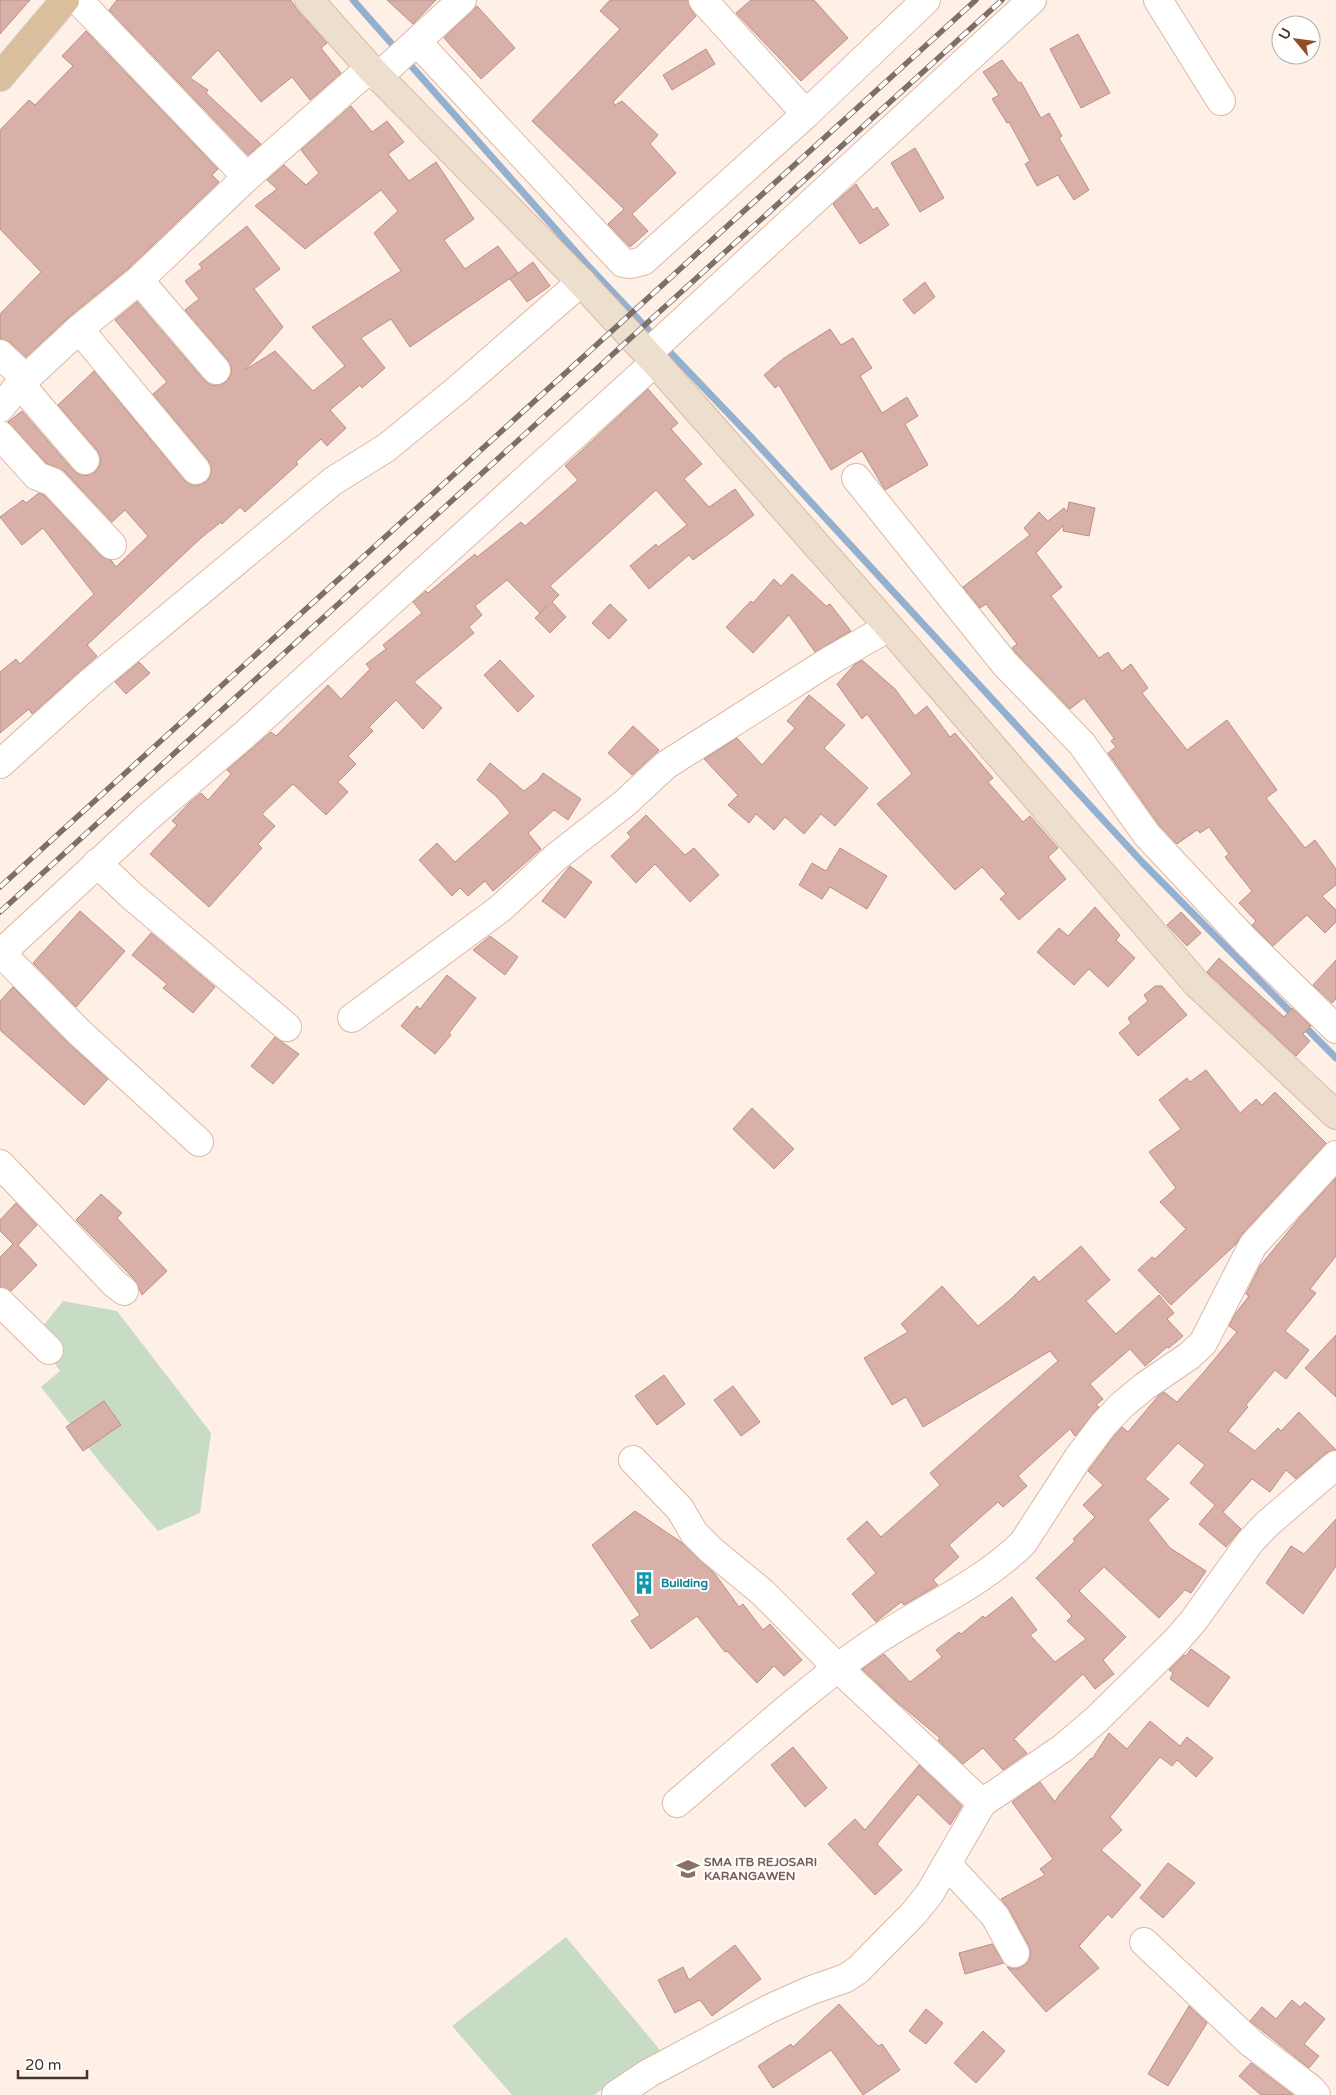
<svg xmlns="http://www.w3.org/2000/svg" width="1336" height="2095" font-family="'Varela Round',sans-serif">
	<style>
		.green { fill: #c8dcc5 }
		.lines { fill: none; stroke-linecap: round; stroke-linejoin: round }
		.stream { stroke: #93b0ce; stroke-width: 7 }
		.building { fill: #d9b0a7; stroke: #b99189 }
		.street-casing { stroke: #dcb9a4; stroke-width: 30 }
		.secondary-casing { stroke: #dcb9a4; stroke-width: 30 }
		.primary-casing { stroke: #d6d2d1; stroke-width: 30 }
		.street { stroke: #fff; stroke-width: 28 }
		.secondary { stroke: #ecdfce; stroke-width: 28 }
		.primary { stroke: #d9bf9c; stroke-width: 28 }
		.rail-casing { stroke: #7d6e66; stroke-width: 5.5 }
		.rail { stroke: #fff; stroke-width: 4; stroke-dasharray: 11; stroke-linecap: butt }
		.labels { text-anchor: middle; dominant-baseline: central; stroke-width: 4; stroke-linejoin: round; paint-order: stroke }
		.culture-label { font-size: 12px; font-weight: bold; fill: #0d838f; stroke: #fff; text-anchor: start }
		.education-label { font-size: 12px; font-weight: bold; fill: #785e54; stroke: #fff; text-anchor: start }
	</style>
	<rect width="100%" height="100%" fill="#feefe7"/>
	<!-- green -->
	<g class="green">
		<path d="M 63,1301 L 117,1311 L 211,1433 L 200,1513 L 158,1531 L 102,1465 L 41,1387 L 60,1371 L 36,1335 Z"/>
		<path d="M 566,1937 L 660,2050 L 594,2095 L 512,2095 L 452,2026 Z"/>
	</g>
	<g class="lines">
		<!-- stream -->
		<g class="stream">
			<path d="M 353,0 L 399,52"/>
			<path d="M 406,60 L 589,267 L 656,338"/>
			<path d="M 664,346 L 750,436 L 1142,862 L 1336,1058"/>
		</g>
	</g>
	<!-- building -->
	<g class="building">
		<path d="M 0,0 L 30,0 L 0,34 Z"/>
		<path d="M 117,0 L 291,0 L 297,10 L 327,43 L 321,48 L 341,73 L 310,100 L 292,77 L 261,102 L 218,50 L 190,78 L 208,90 L 206,93 L 261,144 L 248,155 L 109,10 Z"/>
		<path d="M 387,0 L 436,0 L 413,24 Z"/>
		<path d="M 610,0 L 688,0 L 691,10 L 696,16 L 613,102 L 615,105 L 622,101 L 658,135 L 650,144 L 676,173 L 632,214 L 648,231 L 630,247 L 608,224 L 624,209 L 532,121 L 620,29 L 600,11 Z"/>
		<path d="M 751,0 L 814,0 L 848,38 L 801,81 L 736,13 Z"/>
		<path d="M 477,6 L 515,48 L 481,79 L 444,38 Z"/>
		<path d="M 86,31 L 218,169 L 212,175 L 219,182 L 129,268 L 69,317 L 26,357 L 10,342 L 0,339 L 0,314 L 41,272 L 0,229 L 0,130 L 29,100 L 35,105 L 73,66 L 62,56 Z"/>
		<path d="M 1078,34 L 1110,93 L 1081,108 L 1050,49 Z"/>
		<path d="M 706,49 L 715,64 L 672,90 L 663,75 Z"/>
		<path d="M 1002,60 L 1019,83 L 1021,82 L 1041,118 L 1049,113 L 1062,136 L 1059,138 L 1089,190 L 1074,200 L 1058,175 L 1037,186 L 1025,164 L 1030,161 L 1009,122 L 1007,123 L 992,99 L 999,95 L 983,72 Z"/>
		<path d="M 351,106 L 372,132 L 387,121 L 404,142 L 388,154 L 409,181 L 436,162 L 474,219 L 444,240 L 465,269 L 498,246 L 518,273 L 410,347 L 391,319 L 361,338 L 385,368 L 362,388 L 360,385 L 330,410 L 346,428 L 327,446 L 321,439 L 296,462 L 298,464 L 245,512 L 240,507 L 222,524 L 221,522 L 201,538 L 87,645 L 97,656 L 32,714 L 29,709 L 0,733 L 0,672 L 16,659 L 20,664 L 94,594 L 43,528 L 22,545 L 0,517 L 23,500 L 26,503 L 39,493 L 44,495 L 101,556 L 111,560 L 116,567 L 148,536 L 125,510 L 112,522 L 64,471 L 46,463 L 8,422 L 22,411 L 73,470 L 80,475 L 88,475 L 95,472 L 100,465 L 100,457 L 97,450 L 58,405 L 94,371 L 184,480 L 191,485 L 199,485 L 206,482 L 211,475 L 211,467 L 208,460 L 153,394 L 167,382 L 115,320 L 137,302 L 204,380 L 211,385 L 219,385 L 226,382 L 231,375 L 231,367 L 228,360 L 185,310 L 199,299 L 185,281 L 202,268 L 199,264 L 247,226 L 280,269 L 254,289 L 283,327 L 245,370 L 275,351 L 313,391 L 345,366 L 312,327 L 401,271 L 374,233 L 398,211 L 381,190 L 305,249 L 255,206 L 277,189 L 267,180 L 284,165 L 306,185 L 319,173 L 301,150 Z"/>
		<path d="M 915,148 L 944,198 L 920,212 L 891,163 Z"/>
		<path d="M 856,184 L 873,210 L 877,207 L 889,225 L 860,244 L 833,204 Z"/>
		<path d="M 533,262 L 550,286 L 527,302 L 510,279 Z"/>
		<path d="M 925,282 L 935,297 L 914,314 L 903,300 Z"/>
		<path d="M 830,329 L 841,345 L 853,338 L 872,368 L 860,376 L 882,413 L 907,397 L 918,416 L 905,424 L 928,465 L 885,490 L 862,451 L 831,470 L 779,385 L 775,388 L 764,375 L 784,358 Z"/>
		<path d="M 648,389 L 678,423 L 671,429 L 702,464 L 684,479 L 709,507 L 735,489 L 754,515 L 693,560 L 689,555 L 649,589 L 630,566 L 656,544 L 658,547 L 687,525 L 656,490 L 550,586 L 559,595 L 552,602 L 566,617 L 550,633 L 535,618 L 547,606 L 540,613 L 507,580 L 475,606 L 482,615 L 469,627 L 474,633 L 414,682 L 442,708 L 423,729 L 396,700 L 369,727 L 373,731 L 348,756 L 356,764 L 338,782 L 348,792 L 326,815 L 293,784 L 262,814 L 275,826 L 258,844 L 262,848 L 209,907 L 150,854 L 177,825 L 172,821 L 189,803 L 201,793 L 208,800 L 231,774 L 227,770 L 271,732 L 276,736 L 328,685 L 341,699 L 370,669 L 366,664 L 386,649 L 383,645 L 422,613 L 413,602 L 426,591 L 428,593 L 475,554 L 477,557 L 521,522 L 525,526 L 578,480 L 565,466 Z"/>
		<path d="M 1069,502 L 1095,508 L 1089,536 L 1063,531 L 1064,525 L 1036,553 L 1062,587 L 1051,596 L 1099,658 L 1108,652 L 1122,671 L 1131,664 L 1148,688 L 1142,693 L 1187,750 L 1227,720 L 1277,790 L 1266,798 L 1305,848 L 1315,840 L 1336,869 L 1336,885 L 1322,896 L 1336,910 L 1336,922 L 1325,933 L 1307,915 L 1273,946 L 1252,925 L 1256,921 L 1239,903 L 1252,891 L 1225,857 L 1229,854 L 1209,827 L 1200,833 L 1197,830 L 1177,844 L 1159,825 L 1108,753 L 1116,747 L 1111,741 L 1114,738 L 1084,698 L 1070,709 L 1017,654 L 1012,648 L 1017,644 L 986,604 L 980,608 L 963,587 L 1030,535 L 1024,528 L 1039,512 L 1048,521 L 1064,508 L 1067,512 Z"/>
		<path d="M 792,574 L 826,606 L 830,604 L 851,631 L 815,652 L 789,615 L 753,653 L 726,627 L 751,601 L 753,603 L 774,579 L 781,586 Z"/>
		<path d="M 610,604 L 627,620 L 609,639 L 592,623 Z"/>
		<path d="M 500,660 L 534,696 L 518,712 L 484,675 Z"/>
		<path d="M 862,660 L 895,689 L 915,716 L 927,706 L 950,737 L 955,733 L 993,778 L 988,782 L 1023,822 L 1030,816 L 1058,848 L 1048,857 L 1066,879 L 1019,920 L 1000,899 L 1006,894 L 982,867 L 955,890 L 877,804 L 912,774 L 867,714 L 862,719 L 837,684 L 855,664 Z"/>
		<path d="M 139,662 L 150,673 L 126,694 L 115,682 Z"/>
		<path d="M 809,695 L 845,725 L 824,748 L 868,788 L 835,826 L 821,814 L 804,834 L 785,817 L 774,830 L 756,814 L 749,823 L 728,805 L 738,795 L 704,759 L 737,738 L 762,765 L 795,728 L 787,721 Z"/>
		<path d="M 633,726 L 659,750 L 632,775 L 608,753 Z"/>
		<path d="M 490,763 L 524,791 L 538,780 L 543,773 L 581,799 L 568,820 L 554,810 L 528,833 L 541,849 L 493,891 L 485,881 L 468,896 L 460,888 L 452,896 L 419,860 L 437,843 L 455,862 L 510,813 L 497,797 L 477,780 Z"/>
		<path d="M 646,815 L 685,855 L 694,848 L 719,875 L 690,902 L 655,864 L 636,883 L 611,856 L 631,837 L 627,833 Z"/>
		<path d="M 840,848 L 887,876 L 867,909 L 830,887 L 822,899 L 799,885 L 812,863 L 826,871 Z"/>
		<path d="M 570,866 L 592,882 L 565,918 L 542,901 Z"/>
		<path d="M 1095,907 L 1120,935 L 1116,940 L 1135,958 L 1108,987 L 1089,969 L 1074,985 L 1037,952 L 1059,928 L 1068,936 Z"/>
		<path d="M 80,911 L 125,951 L 76,1007 L 33,963 Z"/>
		<path d="M 1181,912 L 1201,933 L 1187,946 L 1167,925 Z"/>
		<path d="M 151,933 L 215,987 L 193,1013 L 163,988 L 167,984 L 132,955 Z"/>
		<path d="M 490,936 L 518,957 L 505,975 L 473,950 Z"/>
		<path d="M 1219,958 L 1284,1017 L 1292,1008 L 1311,1026 L 1303,1034 L 1310,1041 L 1296,1056 L 1207,972 Z"/>
		<path d="M 1336,960 L 1336,999 L 1332,1003 L 1313,985 Z"/>
		<path d="M 447,975 L 476,998 L 449,1033 L 451,1035 L 435,1054 L 401,1026 L 417,1006 L 420,1009 Z"/>
		<path d="M 1155,986 L 1162,986 L 1187,1015 L 1138,1056 L 1119,1033 L 1131,1023 L 1128,1018 L 1148,1001 L 1144,995 Z"/>
		<path d="M 13,987 L 68,1043 L 108,1079 L 84,1105 L 0,1030 L 0,1001 Z"/>
		<path d="M 275,1037 L 299,1054 L 273,1084 L 251,1066 Z"/>
		<path d="M 1206,1070 L 1240,1113 L 1256,1099 L 1262,1105 L 1275,1092 L 1326,1143 L 1242,1234 L 1236,1244 L 1171,1305 L 1138,1270 L 1152,1257 L 1155,1259 L 1186,1229 L 1160,1202 L 1176,1188 L 1149,1152 L 1181,1129 L 1159,1100 L 1187,1078 L 1190,1082 Z"/>
		<path d="M 752,1108 L 794,1149 L 774,1169 L 733,1129 Z"/>
		<path d="M 1336,1178 L 1336,1256 L 1310,1289 L 1316,1293 L 1285,1331 L 1309,1350 L 1286,1379 L 1275,1370 L 1246,1405 L 1248,1407 L 1228,1431 L 1255,1451 L 1278,1428 L 1281,1431 L 1299,1412 L 1336,1450 L 1326,1453 L 1296,1479 L 1286,1470 L 1270,1492 L 1252,1479 L 1223,1512 L 1241,1529 L 1226,1547 L 1199,1524 L 1215,1505 L 1190,1483 L 1205,1465 L 1178,1443 L 1145,1479 L 1169,1499 L 1148,1520 L 1170,1548 L 1206,1571 L 1191,1593 L 1185,1590 L 1159,1618 L 1104,1567 L 1079,1591 L 1126,1637 L 1103,1660 L 1114,1674 L 1095,1689 L 1083,1674 L 1014,1739 L 1027,1753 L 1003,1770 L 983,1748 L 963,1764 L 938,1740 L 940,1738 L 897,1702 L 862,1669 L 884,1654 L 910,1682 L 942,1657 L 936,1650 L 959,1632 L 961,1634 L 983,1616 L 985,1618 L 1012,1597 L 1037,1630 L 1030,1635 L 1055,1662 L 1086,1639 L 1067,1621 L 1072,1616 L 1036,1578 L 1075,1541 L 1073,1539 L 1095,1517 L 1083,1505 L 1103,1485 L 1088,1471 L 1115,1435 L 1122,1427 L 1128,1432 L 1159,1395 L 1164,1392 L 1177,1402 L 1203,1373 L 1237,1332 L 1229,1326 L 1236,1313 L 1249,1296 L 1246,1294 L 1260,1266 L 1301,1216 Z"/>
		<path d="M 101,1194 L 122,1213 L 117,1218 L 167,1271 L 142,1295 L 134,1279 L 76,1220 Z"/>
		<path d="M 16,1203 L 37,1225 L 18,1245 L 37,1265 L 11,1291 L 0,1287 L 0,1257 L 13,1244 L 0,1231 L 0,1220 Z"/>
		<path d="M 1081,1246 L 1110,1280 L 1086,1301 L 1116,1334 L 1159,1295 L 1174,1313 L 1167,1319 L 1183,1336 L 1169,1348 L 1167,1347 L 1145,1366 L 1130,1349 L 1090,1384 L 1103,1399 L 1096,1405 L 1099,1407 L 1075,1436 L 1070,1429 L 1018,1476 L 1027,1486 L 1003,1507 L 998,1502 L 949,1545 L 959,1557 L 933,1580 L 938,1585 L 904,1605 L 901,1602 L 876,1622 L 852,1594 L 876,1573 L 847,1539 L 867,1521 L 881,1537 L 940,1485 L 930,1473 L 1058,1361 L 1050,1351 L 923,1427 L 906,1397 L 892,1405 L 864,1358 L 908,1332 L 901,1324 L 942,1286 L 978,1326 L 1011,1299 L 1034,1276 L 1039,1282 Z"/>
		<path d="M 1336,1335 L 1336,1397 L 1305,1368 Z"/>
		<path d="M 664,1375 L 685,1404 L 657,1425 L 635,1396 Z"/>
		<path d="M 733,1386 L 760,1422 L 741,1436 L 714,1400 Z"/>
		<path d="M 104,1401 L 121,1425 L 83,1451 L 66,1427 Z"/>
		<path d="M 635,1511 L 681,1542 L 715,1574 L 739,1607 L 743,1604 L 763,1630 L 770,1624 L 802,1660 L 784,1676 L 774,1666 L 757,1683 L 727,1651 L 725,1652 L 697,1616 L 651,1649 L 631,1621 L 640,1615 L 592,1545 Z"/>
		<path d="M 1336,1519 L 1336,1566 L 1303,1614 L 1266,1583 L 1291,1546 L 1304,1554 Z"/>
		<path d="M 1191,1649 L 1230,1677 L 1208,1707 L 1170,1679 L 1173,1673 L 1169,1670 L 1184,1655 L 1186,1656 Z"/>
		<path d="M 1150,1721 L 1180,1746 L 1187,1737 L 1213,1758 L 1196,1777 L 1177,1760 L 1172,1766 L 1160,1757 L 1110,1817 L 1122,1830 L 1101,1850 L 1141,1885 L 1112,1918 L 1108,1914 L 1079,1946 L 1099,1968 L 1046,2012 L 1007,1967 L 1015,1969 L 1023,1966 L 1029,1961 L 1031,1953 L 1029,1946 L 1009,1909 L 1001,1899 L 1045,1875 L 1040,1869 L 1053,1859 L 1012,1802 L 1040,1782 L 1055,1802 L 1059,1795 L 1091,1758 L 1092,1759 L 1109,1733 L 1127,1749 Z"/>
		<path d="M 793,1747 L 827,1788 L 805,1807 L 771,1765 Z"/>
		<path d="M 919,1765 L 962,1806 L 950,1825 L 918,1794 L 877,1844 L 902,1870 L 875,1895 L 828,1844 L 855,1819 L 865,1830 Z"/>
		<path d="M 1168,1863 L 1195,1883 L 1163,1918 L 1140,1898 Z"/>
		<path d="M 992,1944 L 1004,1963 L 965,1974 L 959,1953 Z"/>
		<path d="M 735,1945 L 761,1979 L 712,2016 L 700,2000 L 675,2013 L 658,1980 L 683,1967 L 689,1980 Z"/>
		<path d="M 1292,2000 L 1300,2007 L 1305,2002 L 1325,2019 L 1304,2044 L 1319,2056 L 1309,2068 L 1250,2021 L 1262,2007 L 1276,2019 Z"/>
		<path d="M 839,2004 L 878,2046 L 882,2044 L 900,2070 L 863,2095 L 831,2050 L 773,2088 L 758,2066 L 791,2044 L 793,2047 Z"/>
		<path d="M 1189,2006 L 1207,2023 L 1168,2086 L 1148,2074 Z"/>
		<path d="M 926,2009 L 943,2023 L 926,2044 L 909,2031 Z"/>
		<path d="M 983,2031 L 1005,2051 L 976,2083 L 954,2063 Z"/>
		<path d="M 1251,2063 L 1293,2095 L 1261,2095 L 1239,2076 Z"/>
	</g>
	<g class="lines">
		<defs>
			<g id="street">
				<path d="M 78,0 L 247,177"/>
				<path d="M 703,0 L 806,114"/>
				<path d="M 1158,0 L 1221,101"/>
				<path d="M 417,42 L 623,263 L 631,264 L 643,261 L 806,114 L 926,0"/>
				<path d="M 378,77 L 462,0"/>
				<path d="M 139,280 L 216,370"/>
				<path d="M 79,329 L 196,470"/>
				<path d="M 0,354 L 26,379"/>
				<path d="M 647,354 L 1032,0"/>
				<path d="M 20,384 L 85,460"/>
				<path d="M 0,408 L 20,384 L 79,329 L 139,280 L 247,177 L 370,68"/>
				<path d="M 0,435 L 37,476 L 53,482 L 112,545"/>
				<path d="M 856,478 L 1005,664 L 1082,744 L 1147,835 L 1246,941 L 1336,1029"/>
				<path d="M 0,764 L 92,681 L 333,481 L 386,448 L 458,389 L 581,282"/>
				<path d="M 97,863 L 133,897 L 287,1027"/>
				<path d="M 1,953 L 79,1032 L 199,1142"/>
				<path d="M 0,954 L 148,817 L 244,735 L 655,362"/>
				<path d="M 352,1018 L 501,908 L 556,857 L 625,803 L 666,765 L 826,663 L 889,627"/>
				<path d="M 0,1164 L 115,1284 L 124,1291"/>
				<path d="M 0,1302 L 49,1350"/>
				<path d="M 633,1460 L 680,1509 L 694,1533 L 711,1550 L 762,1592 L 838,1668 L 982,1803"/>
				<path d="M 677,1803 C 739,1751 799,1695 865,1648 C 917,1611 977,1588 1023,1543 L 1078,1458 L 1103,1425 L 1122,1405 L 1145,1386 L 1189,1356 L 1203,1343 L 1253,1245 L 1336,1155"/>
				<path d="M 947,1864 L 995,1916 L 1015,1953"/>
				<path d="M 1144,1942 L 1251,2043 L 1311,2089 L 1316,2095"/>
				<path d="M 616,2095 L 649,2073 L 769,2009 L 809,1991 L 846,1978 L 858,1970 L 914,1913 L 930,1893 L 982,1803 L 1063,1748 L 1097,1719 L 1176,1641 L 1194,1620 L 1250,1542 L 1267,1524 L 1336,1465"/>
			</g>
			<path id="secondary" d="M 309,0 L 370,68 L 581,282 L 655,362 L 889,627 L 1196,983 L 1336,1115"/>
			<path id="primary" d="M 0,77 L 65,0"/>
		</defs>
		<!-- street casing -->
		<use href="#street" class="street-casing"/>
		<!-- secondary casing -->
		<use href="#secondary" class="secondary-casing"/>
		<!-- primary casing -->
		<use href="#primary" class="primary-casing"/>
		<!-- street -->
		<use href="#street" class="street"/>
		<!-- secondary -->
		<use href="#secondary" class="secondary"/>
		<!-- primary -->
		<use href="#primary" class="primary"/>
		<defs>
			<g id="rail">
				<path d="M 0,887 L 976,0"/>
				<path d="M 0,912 L 1002,0"/>
			</g>
		</defs>
		<!-- rail casing -->
		<use href="#rail" class="rail-casing"/>
		<!-- rail -->
		<use href="#rail" class="rail"/>
	</g>
	<!-- icons -->
	<defs>
		<symbol id="building-bare" viewBox="-9 -9 18 18"><path d="M-4-6H4V6H1V3H-1V6H-4ZM-2.5-4.3h1.7v1.8h-1.7ZM.8-4.3h1.7v1.8H.8ZM-2.5-1h1.7V.8h-1.7ZM.8-1h1.7V.8H.8Z" fill="#0f9aa8" stroke="#fff" stroke-width="2.5" paint-order="stroke"/></symbol>
		<symbol id="school-bare" viewBox="-9 -9 18 18"><path d="M0-5L7-2L0 1L-7-2ZM-4 1L0 2.5L4 1V4Q0 6-4 4Z" fill="#8d6e63" stroke="#fff" stroke-width="2.5" paint-order="stroke"/></symbol>
	</defs>
	<g fill-rule="evenodd">
		<use href="#building-bare" x="628" y="1567" width="32" height="32"/>
		<use href="#school-bare" x="672" y="1853" width="32" height="32"/>
	</g>
	<g class="labels">
		<!-- culture labels -->
		<g class="culture-label">
			<text x="661" y="1583">Building</text>
		</g>
		<!-- education labels -->
		<g class="education-label">
			<text x="704" y="1862">SMA ITB REJOSARI<tspan x="704" dy="14">KARANGAWEN</tspan></text>
		</g>
	</g>
	<!-- north arrow -->
	<g transform="translate(1296 40) rotate(299)"><circle r="24" fill="#ffffff" stroke="#b4aeab"/>
	<path d="M0-4L9 19L0 12L-9 19Z" fill="#944e26"/>
	<text y="-8" font-size="14" font-weight="bold" text-anchor="middle" fill="#43342c">U</text>
	</g>
	<!-- scale -->
	<path d="M18 2070v8h69v-8" fill="none" stroke="#43342c" stroke-width="2.5"/>
	<text x="25" y="2070" font-size="15" fill="#43342c" stroke="#ffffff" stroke-width="4" paint-order="stroke">20 m</text>
</svg>
